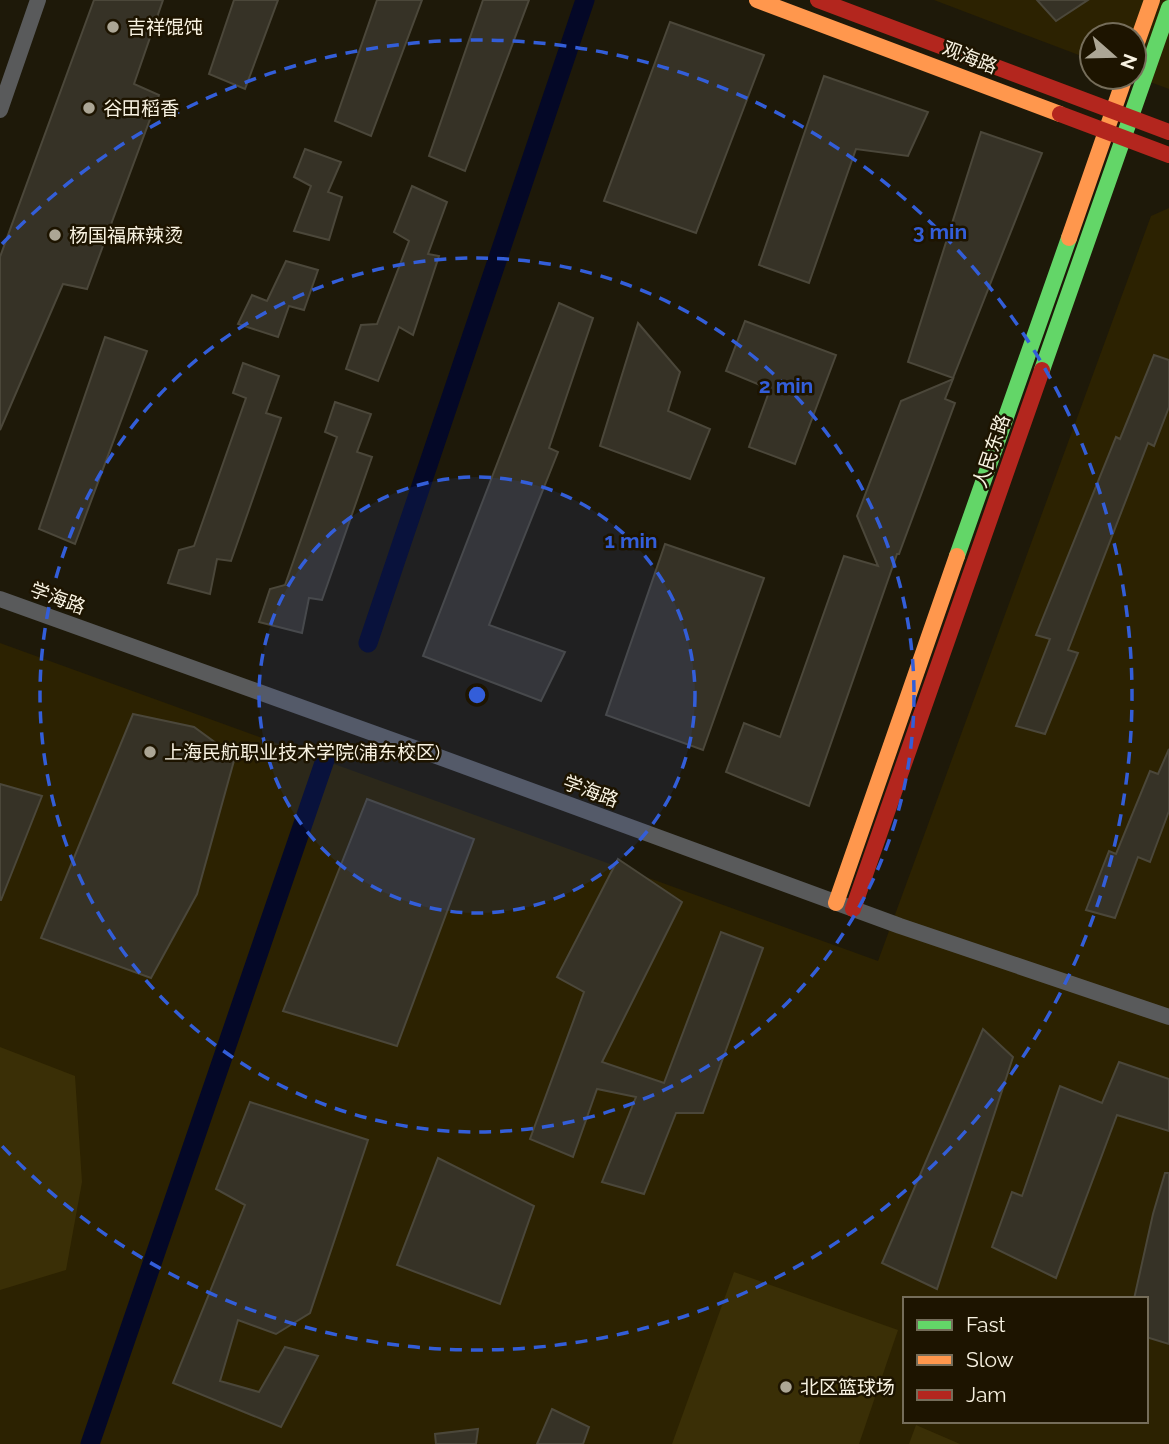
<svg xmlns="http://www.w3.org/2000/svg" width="1169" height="1444" font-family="Raleway,'Noto Sans SC',sans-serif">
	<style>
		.built { fill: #2c2201; fill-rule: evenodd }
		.green { fill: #3a2f06 }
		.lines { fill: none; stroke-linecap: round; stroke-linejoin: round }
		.canal { stroke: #040827; stroke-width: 19 }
		.building { fill: #363226; stroke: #4b473a; stroke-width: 2 }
		.street { stroke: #595a5b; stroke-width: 16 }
		.fast { stroke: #63d668; stroke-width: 16 }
		.slow { stroke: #ff974d; stroke-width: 16 }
		.jam { stroke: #b3261e; stroke-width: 16 }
		.ring { fill: none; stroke: #335ed9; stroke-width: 3.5; stroke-dasharray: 12 9 }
		.poi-dot { fill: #aca695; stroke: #1d1400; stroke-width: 2.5 }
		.labels { text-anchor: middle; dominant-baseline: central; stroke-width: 5; stroke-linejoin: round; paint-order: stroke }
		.poi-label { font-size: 19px; fill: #f8f2e1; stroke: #1d1400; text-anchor: start }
		.street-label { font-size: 19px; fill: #f8f2e1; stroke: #1d1400 }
		.centre { fill: #335ed9; stroke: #1d1400; stroke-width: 3.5 }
		.ring-label { font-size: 21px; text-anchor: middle; font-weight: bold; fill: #335ed9; stroke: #1d1400; stroke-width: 5; stroke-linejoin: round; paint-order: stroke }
	</style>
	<rect width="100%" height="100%" fill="#1e1909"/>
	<!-- built -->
	<g class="built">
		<path d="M 934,0 L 1169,0 L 1169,89 L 1134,76 L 1134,35 L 1092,35 L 1092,60 Z"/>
		<path d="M 1169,208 L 1169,1444 L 0,1444 L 0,643 L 878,961 L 1151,216 ZM 905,1299 L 1146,1299 L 1146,1421 L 905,1421 Z"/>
	</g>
	<!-- green -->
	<g class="green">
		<path d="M 0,1047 L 75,1076 L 82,1182 L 66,1270 L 0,1290 Z"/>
		<path d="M 734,1272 L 898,1330 L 859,1444 L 672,1444 Z"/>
		<path d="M 916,1425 L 960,1444 L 909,1444 Z"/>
	</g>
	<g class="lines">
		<!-- canal -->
		<g class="canal">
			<path d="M 368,643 L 585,0"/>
			<path d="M 90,1444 L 326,757"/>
		</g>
	</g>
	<!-- building -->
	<g class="building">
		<path d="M 94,0 L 163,0 L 134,84 L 159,95 L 87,289 L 63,284 L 0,430 L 0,257 Z"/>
		<path d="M 234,0 L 278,0 L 245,89 L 209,74 Z"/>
		<path d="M 377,0 L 422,0 L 371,136 L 335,121 Z"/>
		<path d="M 483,0 L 529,0 L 465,171 L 429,156 Z"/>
		<path d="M 1037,0 L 1088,0 L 1056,21 Z"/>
		<path d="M 670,22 L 764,55 L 696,233 L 604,201 Z"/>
		<path d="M 824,76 L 928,112 L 908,156 L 856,149 L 809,283 L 759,265 Z"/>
		<path d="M 981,132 L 1042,153 L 953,378 L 908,362 Z"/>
		<path d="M 305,149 L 341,162 L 328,192 L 342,197 L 329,240 L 294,231 L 311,186 L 294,177 Z"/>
		<path d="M 412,186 L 447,202 L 428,254 L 439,256 L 413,335 L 399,327 L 378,381 L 346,369 L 361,325 L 377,324 L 409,241 L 394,232 Z"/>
		<path d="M 286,261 L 318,270 L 304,310 L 289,306 L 278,337 L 238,324 L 252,295 L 267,301 Z"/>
		<path d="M 559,303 L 593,318 L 549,448 L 558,452 L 489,625 L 565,652 L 541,701 L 423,656 Z"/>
		<path d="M 745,321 L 836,355 L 795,464 L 749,447 L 770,389 L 726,371 Z"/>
		<path d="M 638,323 L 680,372 L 668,411 L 710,429 L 690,479 L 600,446 Z"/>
		<path d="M 105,337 L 147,351 L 75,544 L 39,529 Z"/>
		<path d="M 1154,355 L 1169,360 L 1169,407 L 1154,446 L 1148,443 L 1068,650 L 1078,653 L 1045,734 L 1016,726 L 1050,639 L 1036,635 L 1116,437 L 1120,439 Z"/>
		<path d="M 243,363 L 279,376 L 266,413 L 281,418 L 231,561 L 217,559 L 210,594 L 168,583 L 179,550 L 194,546 L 246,398 L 233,393 Z"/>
		<path d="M 953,379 L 945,399 L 955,403 L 899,554 L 897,554 L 809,806 L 726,772 L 744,723 L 780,737 L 844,556 L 878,566 L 857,516 L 901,401 Z"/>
		<path d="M 335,402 L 371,414 L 357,452 L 372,457 L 322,600 L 309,598 L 302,633 L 259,622 L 270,589 L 285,585 L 337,437 L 325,432 Z"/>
		<path d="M 665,544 L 764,578 L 703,750 L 606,715 Z"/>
		<path d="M 133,714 L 194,727 L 235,757 L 197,894 L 151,978 L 41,938 Z"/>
		<path d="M 1169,749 L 1169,811 L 1150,862 L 1138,857 L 1115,918 L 1086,910 L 1109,851 L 1116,854 L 1150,771 L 1158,774 Z"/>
		<path d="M 0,784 L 42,796 L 1,900 L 0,900 Z"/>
		<path d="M 367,799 L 474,839 L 397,1046 L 283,1011 Z"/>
		<path d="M 618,859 L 682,902 L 602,1062 L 664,1083 L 721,932 L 763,948 L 703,1113 L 676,1113 L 644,1194 L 602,1182 L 636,1097 L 597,1089 L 573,1157 L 530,1139 L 584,992 L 557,977 Z"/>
		<path d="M 983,1029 L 1013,1057 L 937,1289 L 882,1263 Z"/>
		<path d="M 1119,1062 L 1169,1079 L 1169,1131 L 1117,1115 L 1056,1278 L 992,1247 L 1012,1192 L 1022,1196 L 1060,1086 L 1102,1103 Z"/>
		<path d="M 250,1102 L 368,1140 L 310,1313 L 276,1334 L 238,1320 L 220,1381 L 259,1392 L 285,1347 L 318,1356 L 281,1427 L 173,1383 L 245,1205 L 216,1189 Z"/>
		<path d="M 438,1158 L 534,1206 L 500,1304 L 397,1265 Z"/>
		<path d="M 1165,1173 L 1169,1173 L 1169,1344 L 1146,1337 L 1146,1299 L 1134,1299 L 1153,1214 Z"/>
		<path d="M 552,1409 L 589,1427 L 583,1444 L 537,1444 Z"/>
		<path d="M 478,1429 L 476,1444 L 436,1444 L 435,1434 Z"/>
	</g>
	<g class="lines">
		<!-- street -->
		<g class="street">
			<path d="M 0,110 L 38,0"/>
			<path d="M 0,599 L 431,754 L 900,926 L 1169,1017"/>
		</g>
		<!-- fast -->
		<g class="fast">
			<path d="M 1042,370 L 1169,8"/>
			<path d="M 957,556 L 1069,238"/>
		</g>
		<!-- slow -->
		<g class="slow">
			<path d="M 757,0 L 1060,114"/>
			<path d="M 1134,51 L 1152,0"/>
			<path d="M 1069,238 L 1125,77"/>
			<path d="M 836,903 L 957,556"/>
		</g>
		<!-- jam -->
		<g class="jam">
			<path d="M 818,0 L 1169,132"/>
			<path d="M 1060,114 L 1169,155"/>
			<path d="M 853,909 L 1042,370"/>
		</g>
	</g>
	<!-- distance rings -->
	<circle cx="477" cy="695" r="218" fill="#335ed9" fill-opacity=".12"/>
	<g class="ring">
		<circle cx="477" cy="695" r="218"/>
		<circle cx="477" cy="695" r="437"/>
		<path d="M2 244A655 655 0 1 1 2 1146"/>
	</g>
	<!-- markers -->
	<g class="poi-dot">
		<circle cx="113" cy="27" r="7"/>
		<circle cx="89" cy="108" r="7"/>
		<circle cx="55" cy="235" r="7"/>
		<circle cx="150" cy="752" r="7"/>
		<circle cx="786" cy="1387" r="7"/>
	</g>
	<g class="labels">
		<!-- poi labels -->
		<g class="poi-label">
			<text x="127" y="27">吉祥馄饨</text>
			<text x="103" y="108">谷田稻香</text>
			<text x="69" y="235">杨国福麻辣烫</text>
			<text x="164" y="752">上海民航职业技术学院(浦东校区)</text>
			<text x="800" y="1387">北区篮球场</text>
		</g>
		<!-- street labels -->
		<g class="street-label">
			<text transform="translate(970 57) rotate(21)">观海路</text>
			<text transform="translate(991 451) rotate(-71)">人民东路</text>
			<text transform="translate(58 598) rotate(20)">学海路</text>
			<text transform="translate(591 791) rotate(20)">学海路</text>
		</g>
	</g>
	<circle cx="477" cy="695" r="10" class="centre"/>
	<g class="ring-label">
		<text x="940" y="239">3 min</text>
		<text x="786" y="393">2 min</text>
		<text x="631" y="548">1 min</text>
	</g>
	<!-- legend -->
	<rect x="903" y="1297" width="245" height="126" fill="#1d1400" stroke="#756d5a" stroke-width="2"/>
	<rect x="917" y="1320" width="35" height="10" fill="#63d668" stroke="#756d5a" stroke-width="2"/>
	<text x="966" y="1332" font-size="21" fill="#f8f2e1">Fast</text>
	<rect x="917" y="1355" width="35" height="10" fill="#ff974d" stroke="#756d5a" stroke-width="2"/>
	<text x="966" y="1367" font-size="21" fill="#f8f2e1">Slow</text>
	<rect x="917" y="1390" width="35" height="10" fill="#b3261e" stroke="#756d5a" stroke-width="2"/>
	<text x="966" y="1402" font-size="21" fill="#f8f2e1">Jam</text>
	<!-- north arrow -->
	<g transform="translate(1113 56) rotate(110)"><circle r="33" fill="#1d1400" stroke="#756d5a" stroke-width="2"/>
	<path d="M0-5L12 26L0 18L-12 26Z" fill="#aca695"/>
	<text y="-10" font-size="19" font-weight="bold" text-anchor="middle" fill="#f8f2e1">N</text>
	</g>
</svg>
